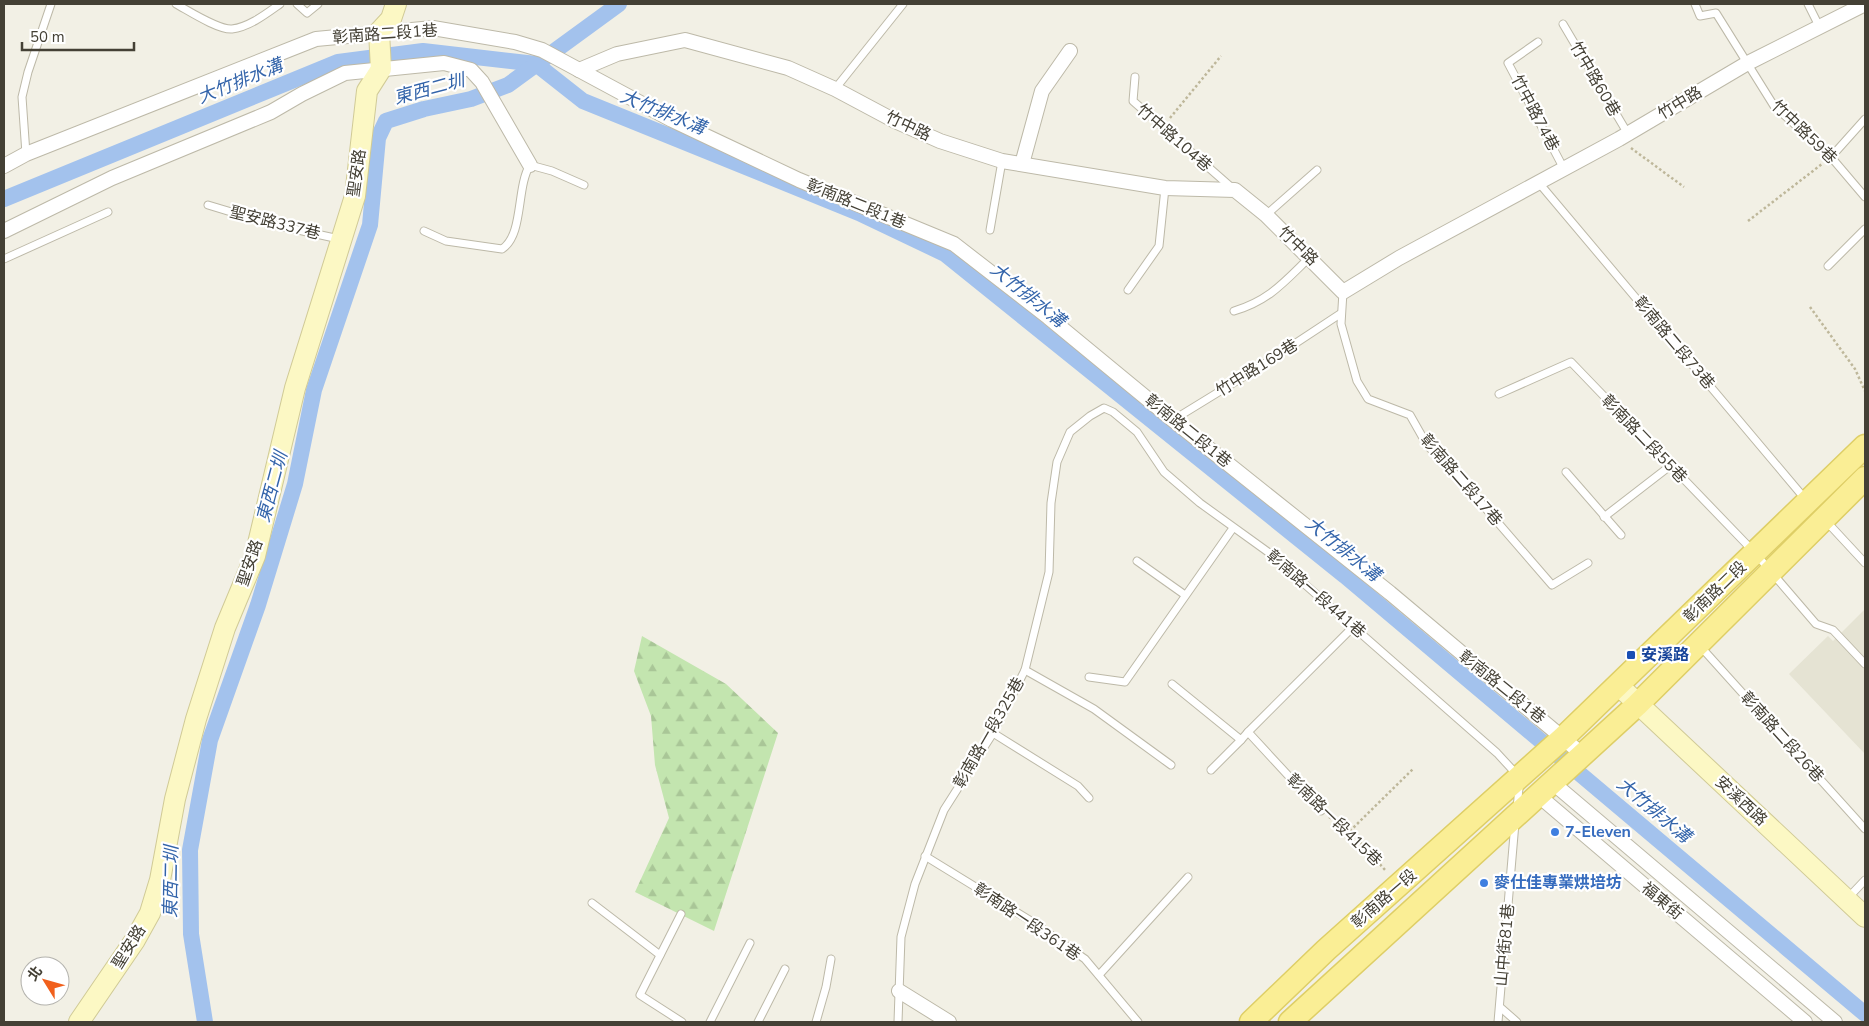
<svg xmlns="http://www.w3.org/2000/svg" width="1869" height="1026" font-family="'Nunito Sans','Noto Sans TC',sans-serif">
	<style>
		.residential { fill: #e5e3d3 }
		.forest { fill: url(#forest-firs) }
		.lines { fill: none; stroke-linecap: round; stroke-linejoin: round }
		.canal { stroke: #a3c2ed; stroke-width: 16 }
		.lane-casing { stroke: #bdb9a8; stroke-width: 9 }
		.street-casing { stroke: #bdb9a8; stroke-width: 16 }
		.secondary-casing { stroke: #d0ca96; stroke-width: 22 }
		.primary-casing { stroke: #dece66; stroke-width: 25 }
		.path { stroke: #beb79a; stroke-width: 2.5; stroke-dasharray: 2.5 2.5; stroke-linecap: butt }
		.lane { stroke: #fff; stroke-width: 7 }
		.street { stroke: #fff; stroke-width: 14 }
		.secondary { stroke: #fcf8c4; stroke-width: 20 }
		.primary { stroke: #faee95; stroke-width: 22 }
		.transit-dot { fill: #1a4fb4; stroke: #fff; stroke-width: 2 }
		.shop-dot { fill: #3f7fe0; stroke: #fff; stroke-width: 2 }
		.labels { text-anchor: middle; dominant-baseline: central; stroke-width: 4.5; stroke-linejoin: round; paint-order: stroke }
		.street-label { font-size: 16px; fill: #444035; stroke: #fff }
		.transit-label { font-size: 16px; font-weight: bold; fill: #164399; stroke: #fff; text-anchor: start }
		.shop-label { font-size: 16px; font-weight: bold; fill: #366cbe; stroke: #fff; text-anchor: start }
		.water-label { font-size: 18px; font-style: italic; fill: #3364aa; stroke: #fff }
	</style>
	<defs>
		<pattern id="forest-firs" width="22" height="20" patternUnits="userSpaceOnUse" patternTransform="scale(1.25)"><rect width="22" height="20" fill="#c3e5af"/><path d="M5 1l3.5 6h-7zM16 11l3.5 6h-7z" fill="#a9c697"/></pattern>
	</defs>
	<rect width="100%" height="100%" fill="#f2f0e5"/>
	<!-- residential -->
	<path class="residential" d="M 1865,609 L 1865,754 L 1789,674 L 1828,636 L 1833,641 Z"/>
	<!-- forest -->
	<path class="forest" d="M 642,636 L 726,684 L 778,733 L 714,931 L 635,892 L 669,818 L 655,765 L 651,716 L 634,671 Z"/>
	<g class="lines">
		<!-- canal -->
		<g class="canal">
			<path d="M 4,199 L 338,62 L 423,51 L 536,64 L 583,101 L 859,213 L 945,254 L 1345,576 L 1865,1014"/>
			<path d="M 205,1022 L 191,934 L 190,850 L 210,740 L 258,605 L 295,484 L 314,390 L 370,225 L 378,138 L 386,121 L 424,109 L 471,99 L 508,85 L 619,4"/>
		</g>
		<defs>
			<g id="lane">
				<path d="M 176,4 C 189,11 218,30 232,29 C 249,27 266,14 280,4"/>
				<path d="M 297,4 L 307,13 L 318,4"/>
				<path d="M 1695,4 L 1700,16 L 1716,13 L 1774,106 L 1831,157 L 1865,197"/>
				<path d="M 1808,4 L 1819,26"/>
				<path d="M 1563,24 L 1628,134"/>
				<path d="M 1538,42 L 1508,63 L 1564,169"/>
				<path d="M 1135,77 L 1133,101 L 1232,188"/>
				<path d="M 835,89 L 903,4"/>
				<path d="M 26,154 L 22,97 L 28,72 L 51,4"/>
				<path d="M 1831,157 L 1865,119"/>
				<path d="M 1539,183 L 1806,500"/>
				<path d="M 208,205 L 271,224 L 339,239"/>
				<path d="M 1266,215 L 1317,170"/>
				<path d="M 990,230 L 1002,161"/>
				<path d="M 424,231 L 446,241 L 502,249 C 524,235 516,187 530,165 L 552,171 L 584,185"/>
				<path d="M 4,259 L 108,212"/>
				<path d="M 1828,266 L 1865,229"/>
				<path d="M 1128,290 L 1159,246 L 1165,188"/>
				<path d="M 1343,292 L 1341,324 L 1357,381 L 1368,399 L 1410,415 L 1427,445 L 1461,480 L 1552,585 L 1588,563"/>
				<path d="M 1234,311 C 1270,300 1284,282 1310,257"/>
				<path d="M 1499,394 L 1571,362 L 1755,553 L 1816,624 L 1833,630 L 1865,664"/>
				<path d="M 1173,420 L 1261,366 L 1340,314"/>
				<path d="M 1566,472 L 1621,535"/>
				<path d="M 1604,517 L 1670,466"/>
				<path d="M 1826,521 L 1865,563"/>
				<path d="M 1137,561 L 1185,595"/>
				<path d="M 1700,646 L 1865,829"/>
				<path d="M 1025,670 L 1094,709 L 1171,765"/>
				<path d="M 1089,677 L 1125,682 L 1233,528"/>
				<path d="M 1172,684 L 1241,740 L 1248,732"/>
				<path d="M 993,733 L 1078,786 L 1089,798"/>
				<path d="M 1211,770 L 1241,740"/>
				<path d="M 1321,811 L 1248,732 L 1353,627"/>
				<path d="M 925,856 L 1031,921 L 1085,959 L 1138,1022"/>
				<path d="M 1847,899 L 1865,880"/>
				<path d="M 592,903 L 660,955"/>
				<path d="M 681,914 L 640,995 L 682,1022"/>
				<path d="M 1099,975 L 1188,877"/>
				<path d="M 1500,1007 L 1517,1022"/>
				<path d="M 710,1022 L 750,943"/>
				<path d="M 758,1022 L 785,969"/>
				<path d="M 816,1022 L 826,987 L 831,959"/>
				<path d="M 898,1022 L 901,937 L 915,884 L 944,810 L 993,733 L 1025,670 L 1049,572 L 1051,503 L 1057,462 L 1070,432 L 1090,416 L 1104,408 L 1113,412 L 1137,432 L 1164,472 L 1200,503 L 1268,552 L 1497,753 L 1520,778 L 1517,808"/>
				<path d="M 1498,1022 L 1515,823"/>
			</g>
			<g id="street">
				<path d="M 579,70 L 617,54 L 685,40 L 788,68 L 835,89 L 895,121 L 940,141 L 1002,161 L 1165,188 L 1235,190 L 1266,215 L 1343,292 L 1399,258 L 1619,139 L 1746,64 L 1865,4"/>
				<path d="M 1022,164 L 1042,91 L 1070,51"/>
				<path d="M 4,166 L 26,154 L 316,39 L 433,28 L 515,42 L 542,50 L 672,120 L 799,180 L 954,244 L 1048,317 L 1173,420 L 1390,593 L 1583,755"/>
				<path d="M 4,231 L 112,178 L 271,112 L 302,94 L 345,73 L 444,63 L 471,70 L 482,82 L 530,165"/>
				<path d="M 1553,783 L 1835,1022"/>
				<path d="M 1539,796 L 1805,1022"/>
				<path d="M 899,991 L 949,1022"/>
			</g>
			<g id="secondary">
				<path d="M 1618,685 L 1865,917"/>
				<path d="M 79,1022 L 135,940 L 150,913 L 160,880 L 175,799 L 196,719 L 225,628 L 255,556 L 295,388 L 355,196 L 367,91 L 381,69 L 379,32 L 391,19 L 396,4"/>
			</g>
			<g id="primary">
				<path d="M 1251,1022 L 1326,950 L 1564,737 L 1865,446"/>
				<path d="M 1290,1022 L 1637,705 L 1865,478"/>
			</g>
		</defs>
		<!-- lane casing -->
		<use href="#lane" class="lane-casing"/>
		<!-- street casing -->
		<use href="#street" class="street-casing"/>
		<!-- secondary casing -->
		<use href="#secondary" class="secondary-casing"/>
		<!-- primary casing -->
		<use href="#primary" class="primary-casing"/>
		<!-- path -->
		<g class="path">
			<path d="M 1170,118 L 1221,56"/>
			<path d="M 1631,148 L 1684,187"/>
			<path d="M 1748,221 L 1822,164"/>
			<path d="M 1810,307 L 1855,369 L 1865,391"/>
			<path d="M 1329,817 L 1350,831 L 1386,871"/>
			<path d="M 1350,831 L 1414,768"/>
		</g>
		<!-- lane -->
		<use href="#lane" class="lane"/>
		<!-- street -->
		<use href="#street" class="street"/>
		<!-- secondary -->
		<use href="#secondary" class="secondary"/>
		<!-- primary -->
		<use href="#primary" class="primary"/>
	</g>
	<!-- markers -->
	<rect class="transit-dot" x="1626" y="650" width="10" height="10" rx="2.5"/>
	<g class="shop-dot">
		<circle cx="1555" cy="832" r="5"/>
		<circle cx="1484" cy="883" r="5"/>
	</g>
	<g class="labels">
		<!-- street labels -->
		<g class="street-label">
			<text transform="translate(385 34) rotate(-4)">彰南路二段1巷</text>
			<text transform="translate(1595 79) rotate(60)">竹中路60巷</text>
			<text transform="translate(1680 103) rotate(-31)">竹中路</text>
			<text transform="translate(1535 113) rotate(62)">竹中路74巷</text>
			<text transform="translate(908 126) rotate(25)">竹中路</text>
			<text transform="translate(1804 132) rotate(44)">竹中路59巷</text>
			<text transform="translate(1174 138) rotate(41)">竹中路104巷</text>
			<text transform="translate(357 173) rotate(-82)">聖安路</text>
			<text transform="translate(856 204) rotate(22)">彰南路二段1巷</text>
			<text transform="translate(275 223) rotate(14)">聖安路337巷</text>
			<text transform="translate(1298 246) rotate(44)">竹中路</text>
			<text transform="translate(1674 343) rotate(50)">彰南路二段73巷</text>
			<text transform="translate(1257 368) rotate(-32)">竹中路169巷</text>
			<text transform="translate(1188 431) rotate(39)">彰南路二段1巷</text>
			<text transform="translate(1644 439) rotate(46)">彰南路二段55巷</text>
			<text transform="translate(1461 480) rotate(49)">彰南路二段17巷</text>
			<text transform="translate(250 563) rotate(-71)">聖安路</text>
			<text transform="translate(1715 592) rotate(-44)">彰南路二段</text>
			<text transform="translate(1316 594) rotate(41)">彰南路一段441巷</text>
			<text transform="translate(1502 687) rotate(39)">彰南路二段1巷</text>
			<text transform="translate(989 733) rotate(-60)">彰南路一段325巷</text>
			<text transform="translate(1782 737) rotate(48)">彰南路二段26巷</text>
			<text transform="translate(1741 801) rotate(43)">安溪西路</text>
			<text transform="translate(1334 820) rotate(44)">彰南路一段415巷</text>
			<text transform="translate(1384 899) rotate(-41)">彰南路一段</text>
			<text transform="translate(1662 901) rotate(40)">福東街</text>
			<text transform="translate(1027 922) rotate(34)">彰南路一段361巷</text>
			<text transform="translate(1505 945) rotate(-85)">山中街81巷</text>
			<text transform="translate(129 947) rotate(-58)">聖安路</text>
		</g>
		<!-- transit labels -->
		<g class="transit-label">
			<text x="1641" y="655">安溪路</text>
		</g>
		<!-- shop labels -->
		<g class="shop-label">
			<text x="1565" y="832">7-Eleven</text>
			<text x="1494" y="883">麥仕佳專業烘培坊</text>
		</g>
		<!-- water labels -->
		<g class="water-label">
			<text transform="translate(240 81) rotate(-22)">大竹排水溝</text>
			<text transform="translate(429 89) rotate(-15)">東西二圳</text>
			<text transform="translate(663 112) rotate(22)">大竹排水溝</text>
			<text transform="translate(1028 295) rotate(39)">大竹排水溝</text>
			<text transform="translate(272 487) rotate(-75)">東西二圳</text>
			<text transform="translate(1343 549) rotate(39)">大竹排水溝</text>
			<text transform="translate(1654 810) rotate(40)">大竹排水溝</text>
			<text transform="translate(171 882) rotate(-89)">東西二圳</text>
		</g>
	</g>
	<!-- border -->
	<rect width="1869" height="1026" fill="none" stroke="#444035" stroke-width="10"/>
	<!-- north arrow -->
	<g transform="translate(45 981) rotate(307)"><circle r="24" fill="#ffffff" stroke="#b4b3ae"/>
	<path d="M0-4L9 19L0 12L-9 19Z" fill="#f1601c"/>
	<text y="-8" font-size="14" font-weight="bold" text-anchor="middle" fill="#444035">北</text>
	</g>
	<!-- scale -->
	<path d="M22 42v8h112v-8" fill="none" stroke="#444035" stroke-width="2.5"/>
	<text x="30" y="42" font-size="15" fill="#444035" stroke="#ffffff" stroke-width="4" paint-order="stroke">50 m</text>
</svg>
